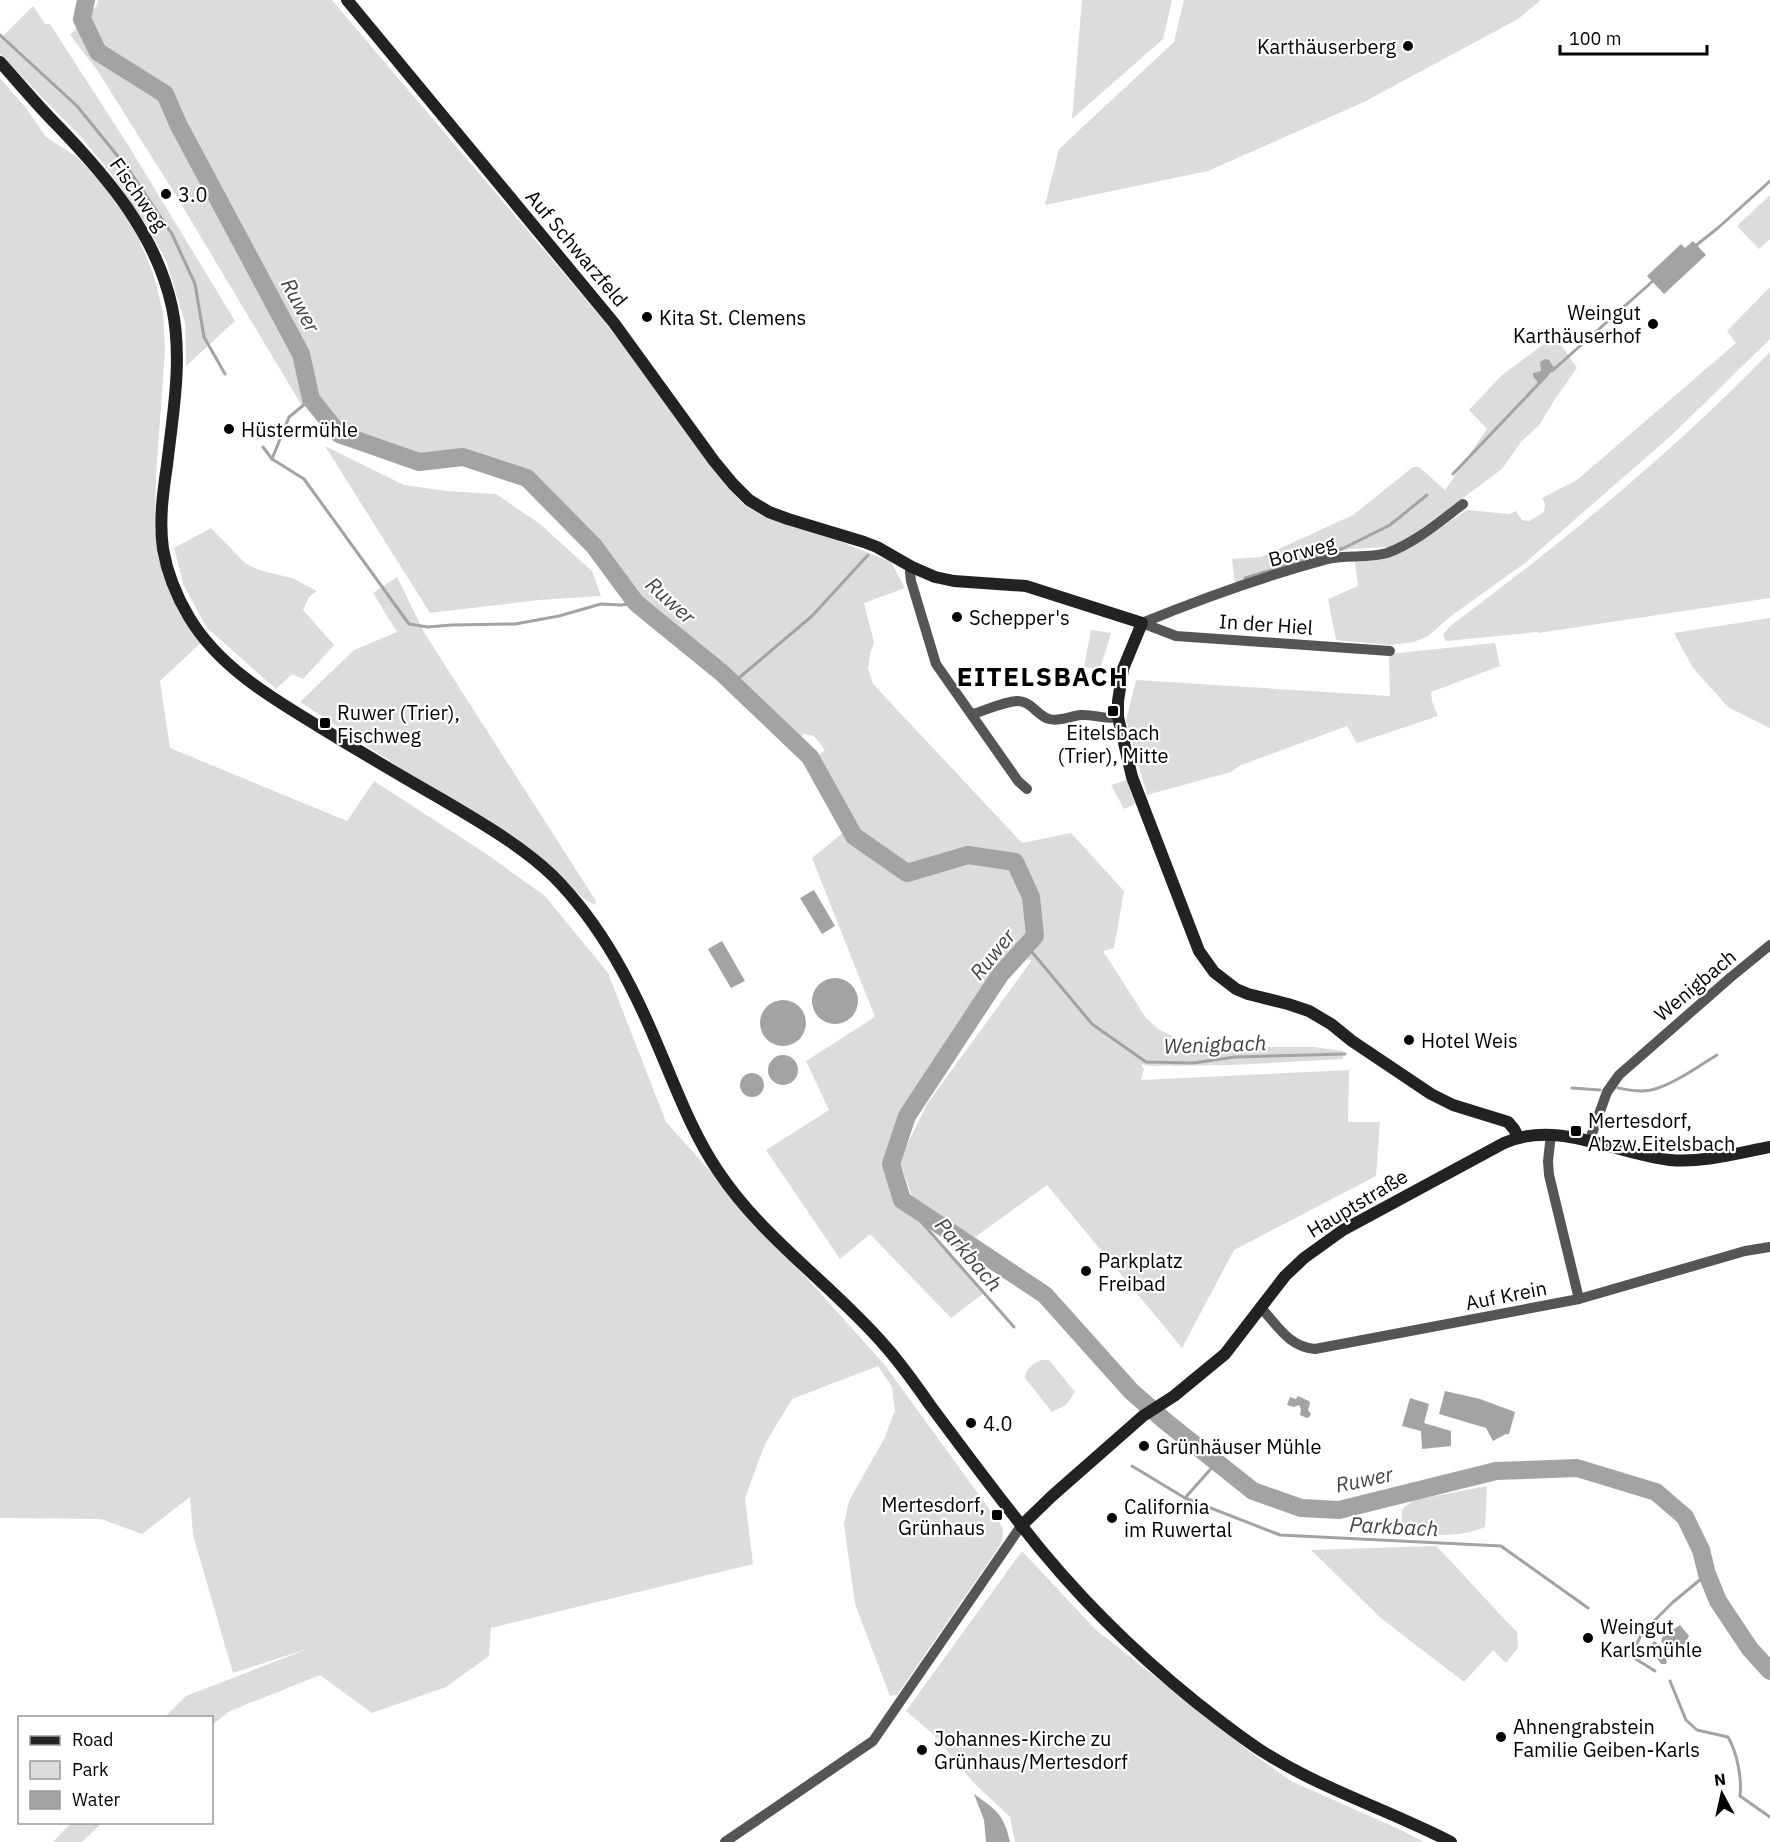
<svg xmlns="http://www.w3.org/2000/svg" width="1770" height="1842" font-family="'IBM Plex Sans',sans-serif">
	<style>
		.green { fill: #dcdcdc }
		.water { fill: #a3a3a3 }
		.lines { fill: none; stroke-linecap: round; stroke-linejoin: round }
		.stream { stroke: #a3a3a3; stroke-width: 3 }
		.river { stroke: #a3a3a3; stroke-width: 18 }
		.street { stroke: #555; stroke-width: 10 }
		.secondary { stroke: #222; stroke-width: 12 }
		.poi-dot { fill: #000; stroke: #fff; stroke-width: 2 }
		.labels { text-anchor: middle; dominant-baseline: central; stroke-width: 4.5; stroke-linejoin: round; paint-order: stroke }
		.poi-label { font-size: 20px; fill: #000; stroke: #fff; text-anchor: start }
		.street-label { font-size: 20px; fill: #000; stroke: #fff }
		.water-label { font-size: 21px; font-style: italic; fill: #444; stroke: #fff }
		.district-label { font-size: 26px; font-weight: bold; letter-spacing: 1.5px; fill: #000; stroke: #fff }
	</style>
	<rect width="100%" height="100%" fill="#fff"/>
	<!-- green -->
	<g class="green">
		<path d="M 98,0 L 332,0 L 605,322 L 727,486 L 744,505 L 781,523 L 839,541 L 891,562 L 905,588 L 864,603 L 874,642 L 870,654 L 868,668 L 873,684 L 1022,843 L 1071,833 L 1124,891 L 1114,948 L 1103,951 L 1146,1018 L 1158,1029 L 1195,1047 L 1313,1047 L 1343,1051 L 1343,1059 L 1234,1065 L 1149,1066 L 1141,1064 L 1144,1069 L 1141,1080 L 1349,1070 L 1348,1122 L 1380,1122 L 1376,1176 L 1234,1250 L 1182,1348 L 1047,1185 L 971,1240 L 913,1199 L 899,1161 L 927,1104 L 1032,960 L 1014,959 L 1000,975 L 907,1116 L 891,1164 L 902,1200 L 984,1293 L 951,1318 L 870,1234 L 840,1259 L 766,1150 L 829,1110 L 806,1061 L 875,1017 L 812,858 L 849,828 L 812,761 L 825,750 L 814,736 L 803,734 L 797,744 L 733,683 L 636,603 L 594,546 L 527,478 L 463,457 L 419,462 L 339,434 L 311,400 L 302,406 L 177,197 L 97,70 L 70,35 L 97,5 Z"/>
		<path d="M 1082,0 L 1172,0 L 1163,39 L 1072,119 Z"/>
		<path d="M 1184,0 L 1541,0 L 1518,19 L 1364,102 L 1208,171 L 1045,205 L 1059,149 L 1174,42 Z"/>
		<path d="M 33,6 L 45,24 L 50,24 L 128,145 L 235,321 L 186,366 L 185,323 L 166,260 L 145,223 L 110,172 L 82,138 L 0,54 L 0,39 Z"/>
		<path d="M 0,78 L 26,108 L 46,137 L 77,157 L 102,184 L 135,230 L 153,273 L 163,312 L 165,350 L 156,476 L 155,529 L 175,587 L 204,640 L 160,681 L 170,748 L 347,821 L 374,781 L 488,855 L 545,896 L 608,973 L 666,1122 L 884,1364 L 1003,1528 L 1002,1541 L 999,1547 L 897,1695 L 890,1696 L 855,1604 L 844,1524 L 849,1501 L 884,1439 L 895,1411 L 892,1387 L 878,1366 L 792,1399 L 765,1444 L 745,1498 L 753,1564 L 491,1628 L 489,1656 L 446,1687 L 372,1713 L 320,1675 L 230,1711 L 212,1725 L 212,1718 L 165,1717 L 186,1696 L 310,1648 L 233,1673 L 193,1535 L 190,1497 L 142,1534 L 101,1519 L 0,1518 Z"/>
		<path d="M 1770,195 L 1770,239 L 1759,249 L 1737,226 Z"/>
		<path d="M 1770,287 L 1770,339 L 1673,434 L 1525,563 L 1451,616 L 1428,636 L 1414,642 L 1389,645 L 1336,640 L 1328,599 L 1358,586 L 1355,562 L 1382,560 L 1408,549 L 1467,510 L 1509,514 L 1516,511 L 1522,520 L 1529,521 L 1544,512 L 1545,504 L 1542,498 L 1577,480 L 1736,343 L 1727,331 Z"/>
		<path d="M 1555,336 L 1577,368 L 1555,399 L 1540,424 L 1521,442 L 1502,469 L 1410,537 L 1389,547 L 1350,549 L 1333,553 L 1235,584 L 1232,559 L 1261,557 L 1353,515 L 1413,467 L 1419,467 L 1445,490 L 1487,429 L 1469,410 L 1502,375 Z"/>
		<path d="M 1770,352 L 1770,598 L 1538,633 L 1538,632 L 1446,641 L 1443,635 L 1449,627 C 1562,543 1672,453 1770,352 Z"/>
		<path d="M 325,446 L 404,485 L 446,491 L 496,494 L 540,524 L 592,571 L 601,596 L 539,600 L 430,613 Z"/>
		<path d="M 211,528 L 246,564 L 262,571 L 292,578 L 317,591 L 309,597 L 303,610 L 334,645 L 303,679 L 292,674 L 276,689 L 207,628 L 184,586 L 174,548 Z"/>
		<path d="M 397,577 L 425,634 L 596,901 L 595,905 L 583,898 L 551,867 L 300,702 L 354,650 L 397,632 L 373,593 Z"/>
		<path d="M 1770,618 L 1770,728 L 1728,707 L 1693,668 L 1674,633 Z"/>
		<path d="M 1091,630 L 1111,633 L 1100,669 L 1084,667 Z"/>
		<path d="M 1495,643 L 1500,666 L 1431,692 L 1432,701 L 1438,716 L 1357,743 L 1347,726 L 1239,766 L 1231,772 L 1147,795 L 1126,721 L 1136,680 L 1390,696 L 1389,654 Z"/>
		<path d="M 1127,780 L 1135,804 L 1124,809 L 1111,785 Z"/>
		<path d="M 1041,1360 L 1049,1360 L 1075,1392 L 1066,1405 L 1052,1412 L 1025,1378 C 1027,1367 1032,1364 1041,1360 Z"/>
		<path d="M 1487,1486 L 1485,1527 C 1460,1538 1434,1535 1408,1534 C 1402,1524 1400,1518 1403,1508 L 1414,1500 Z"/>
		<path d="M 1436,1546 C 1464,1574 1489,1604 1517,1632 L 1518,1648 L 1506,1663 L 1493,1650 L 1464,1682 L 1382,1619 L 1311,1550 Z"/>
		<path d="M 1022,1551 L 1095,1629 L 1250,1752 L 1291,1781 L 1401,1830 L 1424,1842 L 1015,1842 L 1010,1817 L 975,1784 L 934,1735 L 906,1711 Z"/>
		<path d="M 71,1823 L 71,1822 L 102,1823 L 82,1842 L 53,1842 Z"/>
	</g>
	<!-- water -->
	<g class="water">
		<path d="M 1693,241 L 1706,255 L 1664,294 L 1647,276 L 1681,244 L 1685,248 Z"/>
		<path d="M 1545,359 L 1549,360 L 1555,369 L 1538,383 L 1533,376 L 1533,373 L 1541,371 L 1540,362 Z"/>
		<path d="M 814,890 L 835,926 L 822,934 L 800,898 Z"/>
		<path d="M 722,941 L 745,981 L 731,988 L 708,949 Z"/>
		<circle cx="835" cy="1001" r="23"/>
		<circle cx="783" cy="1023" r="23"/>
		<circle cx="783" cy="1070" r="15"/>
		<circle cx="752" cy="1085" r="12"/>
		<path d="M 1445,1391 L 1480,1399 L 1515,1412 L 1509,1434 L 1506,1434 L 1493,1441 L 1486,1428 L 1439,1414 Z"/>
		<path d="M 1298,1396 L 1309,1401 L 1310,1403 L 1308,1410 L 1311,1414 L 1309,1417 L 1307,1418 L 1300,1415 L 1301,1409 L 1299,1405 L 1294,1407 L 1287,1405 L 1290,1397 L 1296,1399 Z"/>
		<path d="M 1410,1398 L 1429,1404 L 1424,1423 L 1451,1431 L 1451,1446 L 1422,1449 L 1421,1431 L 1402,1426 Z"/>
		<path d="M 1680,1625 L 1689,1636 L 1682,1649 L 1673,1654 L 1661,1641 L 1663,1636 Z"/>
		<path d="M 1655,1641 L 1663,1651 L 1667,1662 L 1666,1664 L 1661,1664 L 1652,1651 L 1652,1643 Z"/>
		<path d="M 974,1794 C 996,1810 1004,1814 1010,1842 L 986,1842 L 984,1820 Z"/>
	</g>
	<g class="lines">
		<!-- stream -->
		<g class="stream">
			<path d="M 0,35 L 77,106 L 129,170 L 172,234 L 195,284 L 204,337 L 225,374"/>
			<path d="M 1694,247 L 1719,227 L 1770,181"/>
			<path d="M 1552,371 L 1654,280"/>
			<path d="M 263,447 L 272,459 L 304,479 L 409,624 L 428,627 L 451,625 L 515,624 L 559,616 L 601,604 L 621,605 L 636,603"/>
			<path d="M 272,459 L 289,417 L 311,399"/>
			<path d="M 1453,474 L 1547,375"/>
			<path d="M 1245,578 L 1344,548 L 1390,525 L 1427,495"/>
			<path d="M 733,683 L 812,616 L 868,555"/>
			<path d="M 1027,946 L 1092,1024 L 1146,1062 L 1193,1063 L 1235,1057 L 1345,1054"/>
			<path d="M 1572,1088 L 1600,1090"/>
			<path d="M 1618,1088 C 1629,1090 1643,1093 1655,1089 C 1677,1082 1697,1067 1717,1055"/>
			<path d="M 902,1200 L 1014,1327"/>
			<path d="M 1132,1466 L 1185,1498 L 1280,1535 L 1501,1546 L 1588,1608"/>
			<path d="M 1185,1498 L 1216,1463"/>
			<path d="M 1655,1671 L 1631,1656 L 1642,1633 L 1672,1603 L 1707,1574"/>
			<path d="M 1670,1681 L 1686,1720 L 1697,1730 L 1728,1737 C 1737,1753 1742,1777 1740,1796 L 1770,1817"/>
		</g>
		<!-- river -->
		<path class="river" d="M 86,0 L 82,19 L 98,52 L 165,94 L 178,124 L 301,354 L 311,399 L 339,434 L 419,462 L 463,457 L 527,478 L 594,546 L 636,603 L 722,673 L 810,757 L 854,836 L 907,873 L 968,855 L 1015,862 L 1031,897 L 1035,936 L 1000,975 L 907,1116 L 891,1164 L 902,1200 L 1045,1295 L 1131,1391 L 1165,1421 L 1253,1491 L 1301,1508 L 1339,1510 L 1496,1471 L 1577,1468 L 1656,1492 L 1685,1517 L 1701,1550 L 1707,1574 L 1718,1601 L 1750,1649 L 1770,1671"/>
		<!-- street -->
		<g class="street">
			<path d="M 912,567 L 910,572 L 911,581 L 936,664 L 1018,781 L 1027,789"/>
			<path d="M 1142,623 C 1203,598 1265,576 1328,559 C 1346,554 1368,559 1387,553 C 1415,543 1439,522 1463,504"/>
			<path d="M 1142,623 L 1176,636 L 1390,651"/>
			<path d="M 973,714 C 986,710 1003,702 1017,701 C 1032,701 1037,716 1049,719 C 1060,722 1070,716 1081,715 C 1095,714 1103,720 1118,717"/>
			<path d="M 1551,1134 L 1548,1161 L 1549,1175 L 1579,1299"/>
			<path d="M 1589,1142 L 1607,1092 L 1619,1075 L 1731,977 L 1770,945"/>
			<path d="M 1260,1307 C 1278,1325 1287,1346 1315,1349 L 1579,1299 L 1745,1251 L 1770,1247"/>
			<path d="M 725,1842 L 873,1741 L 1021,1526"/>
		</g>
		<!-- secondary -->
		<g class="secondary">
			<path d="M 347,0 L 614,323 L 714,461 L 733,484 L 749,500 L 769,512 L 788,519 L 864,542 L 877,547 L 912,567 L 935,577 L 954,581 L 1026,586 L 1142,623 L 1123,669 L 1118,701 L 1118,717 L 1132,777 L 1199,951 L 1214,972 L 1236,989 L 1248,994 L 1288,1004 L 1309,1011 L 1331,1024 L 1352,1041 L 1431,1094 L 1453,1105 L 1508,1122 L 1514,1129 L 1518,1137"/>
			<path d="M 0,62 C 19,83 37,105 57,125 C 108,178 156,234 172,307 C 183,359 173,413 167,465 C 163,492 159,521 163,549 C 167,572 177,597 189,617 C 218,666 270,697 318,726 C 359,751 401,776 443,800 C 480,822 522,846 553,876 C 602,925 634,988 660,1051 C 678,1093 693,1134 718,1171 C 763,1239 834,1286 886,1347 C 902,1365 916,1385 930,1405 C 959,1444 988,1483 1018,1521 C 1070,1589 1130,1649 1197,1703 C 1219,1720 1241,1738 1265,1753 C 1322,1789 1391,1811 1451,1842"/>
			<path d="M 1021,1526 L 1052,1496 L 1143,1416 L 1174,1396 L 1225,1354 L 1285,1276 L 1304,1258 L 1343,1230 L 1504,1143 C 1558,1119 1615,1154 1670,1160 C 1703,1163 1738,1153 1770,1147"/>
		</g>
	</g>
	<!-- markers -->
	<g class="poi-dot">
		<circle cx="1408" cy="46" r="6"/>
		<circle cx="166" cy="194" r="6"/>
		<circle cx="647" cy="317" r="6"/>
		<circle cx="1653" cy="324" r="6"/>
		<circle cx="229" cy="429" r="6"/>
		<circle cx="957" cy="617" r="6"/>
		<rect x="1107" y="705" width="12" height="12" rx="3"/>
		<rect x="319" y="717" width="12" height="12" rx="3"/>
		<circle cx="1409" cy="1040" r="6"/>
		<rect x="1570" y="1125" width="12" height="12" rx="3"/>
		<circle cx="1086" cy="1271" r="6"/>
		<circle cx="971" cy="1423" r="6"/>
		<circle cx="1144" cy="1446" r="6"/>
		<rect x="991" y="1509" width="12" height="12" rx="3"/>
		<circle cx="1112" cy="1518" r="6"/>
		<circle cx="1588" cy="1638" r="6"/>
		<circle cx="1501" cy="1737" r="6"/>
		<circle cx="922" cy="1750" r="6"/>
	</g>
	<g class="labels">
		<!-- poi labels -->
		<g class="poi-label">
			<text x="1396" y="46" text-anchor="end">Karthäuserberg</text>
			<text x="178" y="194">3.0</text>
			<text x="1641" y="312" text-anchor="end">Weingut<tspan x="1641" dy="23">Karthäuserhof</tspan></text>
			<text x="659" y="317">Kita St. Clemens</text>
			<text x="241" y="429">Hüstermühle</text>
			<text x="969" y="617">Schepper's</text>
			<text x="337" y="712">Ruwer (Trier),<tspan x="337" dy="23">Fischweg</tspan></text>
			<text x="1113" y="732" text-anchor="middle">Eitelsbach<tspan x="1113" dy="23">(Trier), Mitte</tspan></text>
			<text x="1421" y="1040">Hotel Weis</text>
			<text x="1588" y="1120">Mertesdorf,<tspan x="1588" dy="23">Abzw.Eitelsbach</tspan></text>
			<text x="1098" y="1260">Parkplatz<tspan x="1098" dy="23">Freibad</tspan></text>
			<text x="983" y="1423">4.0</text>
			<text x="1156" y="1446">Grünhäuser Mühle</text>
			<text x="985" y="1504" text-anchor="end">Mertesdorf,<tspan x="985" dy="23">Grünhaus</tspan></text>
			<text x="1124" y="1506">California<tspan x="1124" dy="23">im Ruwertal</tspan></text>
			<text x="1600" y="1626">Weingut<tspan x="1600" dy="23">Karlsmühle</tspan></text>
			<text x="1513" y="1726">Ahnengrabstein<tspan x="1513" dy="23">Familie Geiben-Karls</tspan></text>
			<text x="934" y="1738">Johannes-Kirche zu<tspan x="934" dy="23">Grünhaus/Mertesdorf</tspan></text>
		</g>
		<!-- street labels -->
		<g class="street-label">
			<text transform="translate(139 194) rotate(55)">Fischweg</text>
			<text transform="translate(577 248) rotate(50)">Auf Schwarzfeld</text>
			<text transform="translate(1302 551) rotate(-15)">Borweg</text>
			<text transform="translate(1266 624) rotate(4)">In der Hiel</text>
			<text transform="translate(1695 985) rotate(-40)">Wenigbach</text>
			<text transform="translate(1357 1203) rotate(-31)">Hauptstraße</text>
			<text transform="translate(1506 1295) rotate(-11)">Auf Krein</text>
		</g>
		<!-- water labels -->
		<g class="water-label">
			<text transform="translate(301 305) rotate(62)">Ruwer</text>
			<text transform="translate(671 600) rotate(42)">Ruwer</text>
			<text transform="translate(992 954) rotate(-51)">Ruwer</text>
			<text transform="translate(1215 1044) rotate(-2)">Wenigbach</text>
			<text transform="translate(969 1254) rotate(49)">Parkbach</text>
			<text transform="translate(1364 1479) rotate(-12)">Ruwer</text>
			<text transform="translate(1394 1526) rotate(3)">Parkbach</text>
		</g>
		<!-- district labels -->
		<g class="district-label">
			<text x="1043" y="676">EITELSBACH</text>
		</g>
	</g>
	<!-- legend -->
	<rect x="18" y="1716" width="195" height="108" fill="#ffffff" stroke="#999999" stroke-width="1.5"/>
	<rect x="30" y="1736" width="30" height="9" fill="#222222" stroke="#999999" stroke-width="1.5"/>
	<text x="72" y="1746" font-size="18" fill="#000000">Road</text>
	<rect x="30" y="1761" width="30" height="18" fill="#dcdcdc" stroke="#999999" stroke-width="1.5"/>
	<text x="72" y="1776" font-size="18" fill="#000000">Park</text>
	<rect x="30" y="1791" width="30" height="18" fill="#a3a3a3" stroke="#999999" stroke-width="1.5"/>
	<text x="72" y="1806" font-size="18" fill="#000000">Water</text>
	<!-- north arrow -->
	<g transform="translate(1722 1794) rotate(352)" stroke="#ffffff" stroke-width="4.5" paint-order="stroke">
	<path d="M0-4.5L10 22L0 15L-10 22Z" fill="#000000"/>
	<text y="-9" font-size="16" font-weight="bold" text-anchor="middle" fill="#000000">N</text>
	</g>
	<!-- scale -->
	<path d="M1560 45v9h147v-9" fill="none" stroke="#000000" stroke-width="3"/>
	<text x="1569" y="45" font-size="18" fill="#000000" stroke="#ffffff" stroke-width="4.5" paint-order="stroke">100 m</text>
</svg>
